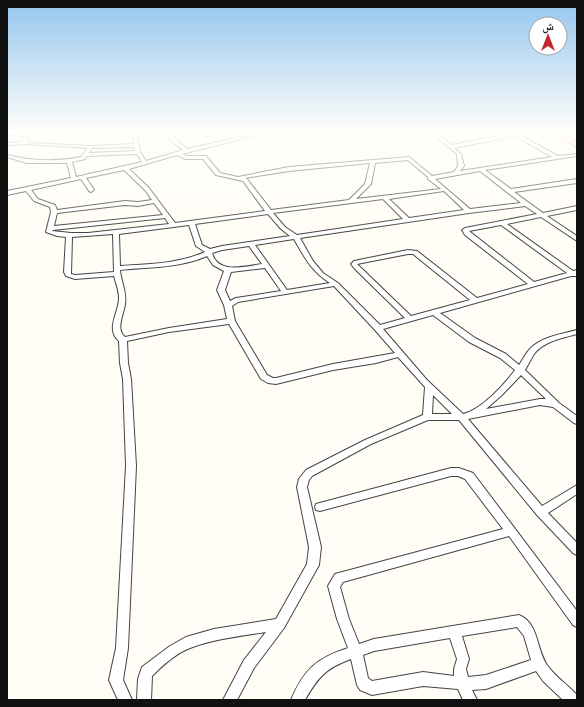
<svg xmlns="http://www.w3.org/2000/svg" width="584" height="707" font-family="'Times New Roman','Noto Naskh Arabic',serif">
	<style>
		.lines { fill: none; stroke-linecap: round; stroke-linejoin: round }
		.street-casing { stroke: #444; stroke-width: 2 }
		.secondary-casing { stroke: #333; stroke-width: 1 }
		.street { fill: #fff; fill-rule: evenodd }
		.secondary { fill: #fff6b0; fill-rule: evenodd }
	</style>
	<rect width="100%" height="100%" fill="#fffdf5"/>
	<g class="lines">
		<defs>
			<g id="street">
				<path d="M 7,133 L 29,133 L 27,141 L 30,143 L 91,146 L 134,144 L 132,133 L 136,133 L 140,152 L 146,161 L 183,150 L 169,139 L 165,133 L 169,133 L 187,149 L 258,133 L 266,133 L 182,154 L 186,156 L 206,156 L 220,173 L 238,177 L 289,167 L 409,157 L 432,176 L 454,172 L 458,166 L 457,154 L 432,133 L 437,133 L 452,145 L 514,133 L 523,133 L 520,135 L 558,156 L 577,154 L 577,156 L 485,170 L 511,189 L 577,179 L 577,183 L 514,192 L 543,213 L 577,206 L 577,210 L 547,216 L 577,236 L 577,241 L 541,217 L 507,224 L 573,271 L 577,270 L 576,276 L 571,276 L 440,313 L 475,338 L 506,354 L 519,365 C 523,360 525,354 530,349 C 541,337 562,334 577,330 L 577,334 C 563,338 544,341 534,354 C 531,359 528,365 525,370 L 559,403 L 577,416 L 577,424 L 574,423 L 553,407 L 540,405 L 468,419 L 542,506 L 577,485 L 577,494 L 548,513 L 577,543 L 577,555 L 573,553 L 537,515 L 459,420 L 428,420 L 371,444 L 312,476 L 309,480 L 307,487 L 321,547 L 319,565 L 284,628 L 254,668 L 237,700 L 223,700 L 244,660 L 266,632 C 241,636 214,639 190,648 C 176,653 162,666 152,676 L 151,700 L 137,700 L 138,679 L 142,667 L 170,646 L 186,637 L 214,629 L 276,619 L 307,564 L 309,547 L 297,487 L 299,479 L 306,470 L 365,440 L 423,415 L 425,387 L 398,357 L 376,363 L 333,370 L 276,384 L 268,383 L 261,379 L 229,324 L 169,332 L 127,341 L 128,363 L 131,379 L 136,466 L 128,648 L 123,680 L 132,700 L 118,700 L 109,680 L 116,648 L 126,466 L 123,379 L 120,363 L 119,341 C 105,329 119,313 119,298 C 119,291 116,283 114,276 L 75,279 L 66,276 L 64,272 L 66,237 L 57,236 L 46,232 L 51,212 L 50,207 L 34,201 L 26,191 L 7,195 L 7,191 L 71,178 L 67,163 L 27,163 L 7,157 L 7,155 C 31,161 57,162 81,157 L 88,148 L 26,144 L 7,145 L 7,143 L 22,142 L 24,134 L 7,135 ZM 515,136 L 552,157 L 460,171 L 464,166 L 461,154 L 454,148 ZM 134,147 L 135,151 L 89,153 L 92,148 ZM 137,154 L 142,162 L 76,177 L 72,162 L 85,159 L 87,156 ZM 177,155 L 185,159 L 203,159 L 216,175 L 243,181 L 265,211 L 175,223 L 149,188 L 129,169 ZM 408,160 L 428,177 L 428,179 L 441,189 L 356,199 L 371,184 L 375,163 ZM 370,163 L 365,184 L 349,200 L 271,210 L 247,179 L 245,178 L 289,171 ZM 124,170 L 145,190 L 152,200 L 138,202 L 125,201 L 57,210 L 55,205 L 38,199 L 31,190 L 81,179 L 89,191 L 91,192 L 94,190 L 86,178 ZM 480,171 L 521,203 L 470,209 L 435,179 ZM 444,191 L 464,210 L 409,218 L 389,199 ZM 383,199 L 403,219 L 297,235 L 285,227 L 273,213 ZM 154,203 L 163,215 L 54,226 L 57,213 L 125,205 L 138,206 ZM 525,206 L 537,214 L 465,228 L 462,230 L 465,235 L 528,284 L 477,298 L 417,251 L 408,250 L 354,261 L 351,264 L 354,268 L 405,318 L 380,325 L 338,283 L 323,273 L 313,261 L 300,238 L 469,213 ZM 268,214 L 281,229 L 290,236 L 222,246 L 210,249 L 202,245 L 195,224 ZM 165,218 L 169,224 L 88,233 L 71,233 L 52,231 L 53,230 ZM 189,225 L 196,246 L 205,252 C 178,264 149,264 120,266 L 119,234 ZM 501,225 L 567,273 L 534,282 L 469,231 ZM 113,234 L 114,272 L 75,275 L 71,274 L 72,237 ZM 294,239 C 305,258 311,271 330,283 L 287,290 L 255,245 ZM 249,246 L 262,264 C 246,266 218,275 212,253 L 222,250 ZM 408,254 L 413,254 L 470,300 L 411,316 L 357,264 ZM 207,256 L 213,265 L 224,271 L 217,290 L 224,305 L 227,319 L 169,328 L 125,337 C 115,329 124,314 125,304 C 127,292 121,282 120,270 C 149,267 180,268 207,256 ZM 265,268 L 281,291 L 236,298 L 230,301 L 225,290 L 231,272 ZM 334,286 L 375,330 L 395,353 L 333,364 L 276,378 L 273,378 L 267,375 L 235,321 L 232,306 L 238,302 ZM 433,315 L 469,342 L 500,358 L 515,370 C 504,385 481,410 463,414 L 427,380 L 383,329 ZM 521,375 L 546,399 L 540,399 L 486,409 L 502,395 ZM 433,395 L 452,414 L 432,414 Z"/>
				<path d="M 217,133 L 227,133 L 206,137 L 204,136 Z"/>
				<path d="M 451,468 L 459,468 L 473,473 L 577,611 L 577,627 L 573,625 L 509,536 L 343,582 L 340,587 L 349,619 L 359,644 L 374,639 L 519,615 C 539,623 536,649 547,665 C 554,675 564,682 573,691 L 577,695 L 577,700 L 563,700 L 543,681 L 536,671 L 486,689 L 472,690 L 477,700 L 463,700 L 458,689 L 423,686 L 372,695 L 360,690 L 357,685 L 351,659 C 326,668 318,677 305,700 L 291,700 C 304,669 317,658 348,648 L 337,619 L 328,586 L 335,574 L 503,529 L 465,479 L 458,476 L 451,476 L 320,511 L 316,510 L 315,507 L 316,504 ZM 517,627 L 524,636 L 531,660 L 486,675 L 468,677 L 466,669 L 469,659 L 462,636 ZM 450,638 L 457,659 L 454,669 L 454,676 L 423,672 L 372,681 L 368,678 L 363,655 L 374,651 Z"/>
			</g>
			<path id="secondary" d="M 551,133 L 559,133 L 577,142 L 577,147 Z"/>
		</defs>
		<!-- street casing -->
		<use href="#street" class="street-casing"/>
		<!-- secondary casing -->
		<use href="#secondary" class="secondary-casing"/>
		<!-- street -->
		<use href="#street" class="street"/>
		<!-- secondary -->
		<use href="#secondary" class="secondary"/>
	</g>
	<!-- sky -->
	<linearGradient id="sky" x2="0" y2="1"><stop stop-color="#95c6ee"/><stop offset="0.57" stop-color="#fffefa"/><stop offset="1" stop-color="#fffefa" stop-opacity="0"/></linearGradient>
	<rect width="584" height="232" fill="url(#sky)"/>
	<!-- border -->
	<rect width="584" height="707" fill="none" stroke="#111111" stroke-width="16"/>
	<!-- north arrow -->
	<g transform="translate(548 36)"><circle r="19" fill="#ffffff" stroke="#a0a0a0"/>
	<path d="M0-3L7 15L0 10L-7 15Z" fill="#c4262e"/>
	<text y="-6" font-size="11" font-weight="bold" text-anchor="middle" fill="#111111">ش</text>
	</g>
</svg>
